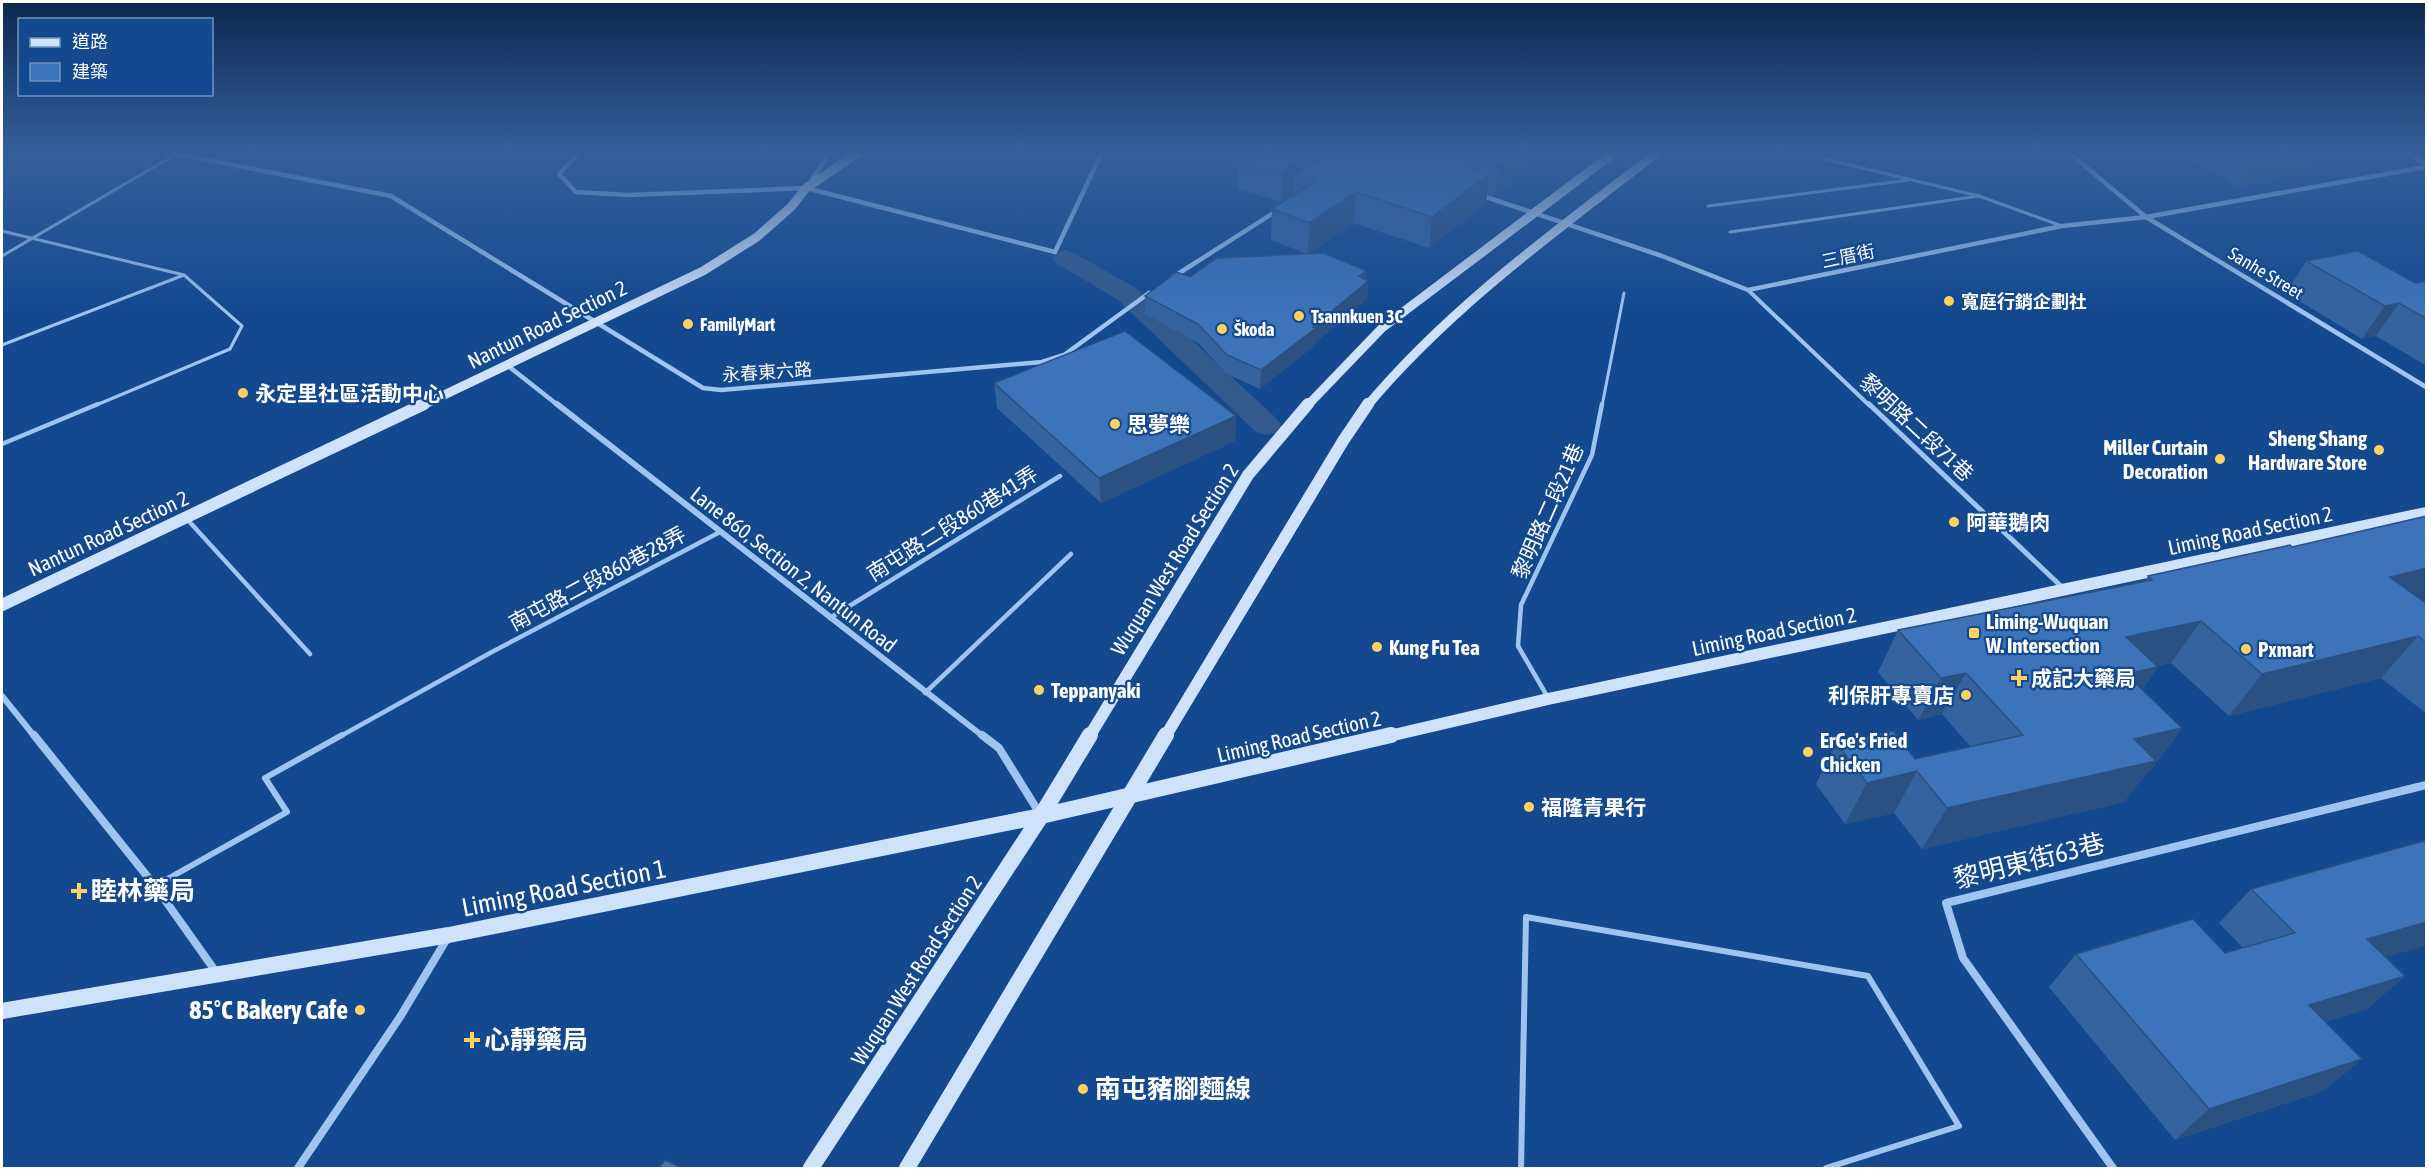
<svg xmlns="http://www.w3.org/2000/svg" width="2428" height="1170" font-family="'Asap Condensed','Noto Sans TC',sans-serif">
	<style>
		.lines { fill: none; stroke-linecap: round; stroke-linejoin: round }
		.canal { fill: #335a8e; fill-rule: evenodd }
		.service-far2 { stroke: #a0c4f1; stroke-width: 3 }
		.service-far1 { stroke: #a0c4f1; stroke-width: 4.5 }
		.service { stroke: #a0c4f1; stroke-width: 6 }
		.pedestrian-far1 { stroke: #a0c4f1; stroke-width: 4 }
		.pedestrian { stroke: #a0c4f1; stroke-width: 5 }
		.minor-far2 { stroke: #a0c4f1; stroke-width: 4.5 }
		.minor-far1 { stroke: #a0c4f1; stroke-width: 6 }
		.minor { stroke: #a0c4f1; stroke-width: 8 }
		.secondary-far2 { stroke: #cee2fb; stroke-width: 9 }
		.secondary-far1 { stroke: #cee2fb; stroke-width: 12 }
		.secondary { stroke: #cee2fb; stroke-width: 16 }
		.wall { fill: #34639f }
		.shaded-wall { fill: #2b5082 }
		.building { fill: #3d73b9; stroke: #2b5082; stroke-width: 1.5 }
		.poi-dot { fill: #ffd260; stroke: #14498f; stroke-width: 2 }
		.labels { text-anchor: middle; dominant-baseline: central; stroke-width: 4.5; stroke-linejoin: round; paint-order: stroke }
		.far-street-label { font-size: 18px; fill: #fff; stroke: #14498f }
		.far-poi-label { font-size: 18px; font-weight: bold; fill: #fff; stroke: #14498f; text-anchor: start }
		.street-label { font-size: 21px; fill: #fff; stroke: #14498f }
		.poi-label { font-size: 21px; font-weight: bold; fill: #fff; stroke: #14498f; text-anchor: start }
		.near-street-label { font-size: 26px; fill: #fff; stroke: #14498f }
		.near-poi-label { font-size: 26px; font-weight: bold; fill: #fff; stroke: #14498f; text-anchor: start }
	</style>
	<rect width="100%" height="100%" fill="#14498f"/>
	<g class="lines">
		<!-- canal -->
		<path class="canal" d="M 1065,250 L 1074,253 L 1136,288 L 1278,420 L 1282,426 L 1278,432 L 1267,435 L 1256,432 L 1118,300 L 1056,263 L 1052,258 L 1056,253 Z"/>
		<!-- service-far2 -->
		<g class="service-far2">
			<path d="M 1825,159 L 1979,196 L 2062,226"/>
			<path d="M 1708,206 L 1909,180"/>
			<path d="M 2,231 L 184,275 L 242,326 L 230,349 L 94,406"/>
			<path d="M 1730,232 L 1979,196"/>
			<path d="M 2,256 L 176,154"/>
			<path d="M 2,345 L 184,275"/>
			<path d="M 1602,406 L 1624,293"/>
		</g>
		<!-- service-far1 -->
		<g class="service-far1">
			<path d="M 2,444 L 98,404"/>
			<path d="M 186,518 L 310,654"/>
			<path d="M 830,618 L 1060,476"/>
			<path d="M 925,693 L 1071,554"/>
			<path d="M 1547,696 L 1518,646 L 1521,605 L 1592,455 L 1602,404"/>
			<path d="M 339,737 L 490,653 L 720,532"/>
		</g>
		<!-- service -->
		<g class="service">
			<path d="M 155,886 L 287,812 L 265,778 L 342,735"/>
			<path d="M 1521,1168 L 1526,917 L 1868,976 L 1959,1126 L 1826,1168"/>
		</g>
		<!-- pedestrian-far1 -->
		<path class="pedestrian-far1" d="M 1748,290 L 1870,406"/>
		<!-- pedestrian -->
		<path class="pedestrian" d="M 1869,404 L 2063,588"/>
		<!-- minor-far2 -->
		<g class="minor-far2">
			<path d="M 167,152 L 391,196 L 703,388 L 721,390 L 1042,362 L 1064,355 L 1149,293"/>
			<path d="M 580,152 L 559,174 L 576,192 L 628,195 L 806,188 L 1055,252 L 1102,152"/>
			<path d="M 2068,152 L 2146,217 L 2426,387"/>
			<path d="M 2406,152 L 2426,164"/>
			<path d="M 810,183 L 830,152"/>
			<path d="M 1480,195 L 1662,256 L 1748,290 L 2062,226 L 2146,217 L 2426,167"/>
			<path d="M 1173,277 L 1278,210"/>
			<path d="M 507,365 L 559,406"/>
		</g>
		<!-- minor-far1 -->
		<g class="minor-far1">
			<path d="M 557,404 L 984,737"/>
			<path d="M 2,696 L 35,737"/>
		</g>
		<!-- minor -->
		<g class="minor">
			<path d="M 34,735 L 155,886 L 216,972"/>
			<path d="M 982,735 L 999,748 L 1040,814"/>
			<path d="M 298,1168 L 400,1017 L 448,937"/>
			<path d="M 2113,1168 L 1963,958 L 1946,903 L 2426,785"/>
		</g>
		<!-- secondary-far2 -->
		<g class="secondary-far2">
			<path d="M 421,406 L 703,271 L 757,237 L 791,207 L 806,188 L 859,152"/>
			<path d="M 1307,406 L 1382,328 L 1615,152"/>
			<path d="M 1367,406 C 1450,307 1557,230 1658,152"/>
		</g>
		<!-- secondary-far1 -->
		<g class="secondary-far1">
			<path d="M 2,605 L 424,404"/>
			<path d="M 1089,737 L 1248,475 L 1308,404"/>
			<path d="M 1165,737 L 1343,441 L 1368,404"/>
			<path d="M 1385,737 L 1548,699 L 2426,513"/>
		</g>
		<!-- secondary -->
		<g class="secondary">
			<path d="M 2,1011 L 449,935 L 1041,816 L 1391,735"/>
			<path d="M 811,1168 L 1041,816 L 1090,735"/>
			<path d="M 907,1168 L 1166,735"/>
		</g>
	</g>
	<!-- wall -->
	<g class="wall">
		<path d="M 1248,152 L 1534,152 L 1532,167 L 1494,196 L 1487,194 L 1486,203 L 1429,248 L 1353,223 L 1308,254 L 1367,271 L 1366,280 L 1368,281 L 1367,299 L 1315,343 L 1314,346 L 1260,389 L 1227,374 L 1198,343 L 1145,314 L 1145,296 L 1190,277 L 1307,254 L 1271,240 L 1272,209 L 1293,195 L 1281,202 L 1238,189 L 1238,159 Z"/>
		<path d="M 1780,152 L 1792,152 L 1789,155 Z"/>
		<path d="M 1821,152 L 1871,152 L 1860,163 Z"/>
		<path d="M 2197,152 L 2323,152 L 2310,174 L 2238,186 L 2192,161 Z"/>
		<path d="M 2306,261 L 2415,283 L 2427,281 L 2427,366 L 2376,336 L 2362,339 L 2286,293 Z"/>
		<path d="M 994,383 L 1236,416 L 1235,441 L 1101,503 L 997,408 Z"/>
		<path d="M 2427,516 L 2427,601 L 2424,602 L 2427,604 L 2427,714 L 2381,678 L 2229,716 L 2171,663 L 2157,666 L 2158,667 L 2142,690 L 2182,728 L 2151,770 L 2148,771 L 2124,802 L 1922,849 L 1894,813 L 1845,824 L 1816,784 L 1836,743 L 1915,759 L 1970,746 L 1942,714 L 1918,720 L 1878,672 L 1898,630 L 2145,581 L 2148,576 L 2292,547 Z"/>
		<path d="M 2427,840 L 2427,945 L 2385,957 L 2405,976 L 2367,1009 L 2326,1022 L 2362,1059 L 2323,1091 L 2175,1140 L 2049,987 L 2076,954 L 2225,953 L 2243,948 L 2219,923 L 2251,889 Z"/>
	</g>
	<!-- shaded-wall -->
	<g class="shaded-wall">
		<path d="M 1313,152 L 1352,152 L 1294,175 L 1293,195 L 1281,202 L 1282,172 Z"/>
		<path d="M 1517,152 L 1534,152 L 1532,167 L 1494,196 L 1499,166 Z"/>
		<path d="M 1864,152 L 1871,152 L 1860,163 Z"/>
		<path d="M 2278,152 L 2323,152 L 2310,174 L 2238,186 L 2255,156 Z"/>
		<path d="M 1490,173 L 1486,203 L 1429,248 L 1432,217 Z"/>
		<path d="M 1356,192 L 1353,223 L 1308,254 L 1309,223 Z"/>
		<path d="M 1367,271 L 1366,283 L 1368,281 L 1367,299 L 1315,343 L 1314,346 L 1260,389 L 1261,370 L 1313,327 L 1359,276 Z"/>
		<path d="M 2399,303 L 2376,336 L 2362,339 L 2385,306 Z"/>
		<path d="M 1236,416 L 1235,441 L 1101,503 L 1099,478 Z"/>
		<path d="M 2427,568 L 2427,601 L 2356,619 L 2390,577 Z"/>
		<path d="M 2201,621 L 2171,663 L 2098,679 L 2126,637 Z"/>
		<path d="M 2418,636 L 2381,678 L 2229,716 L 2262,674 Z"/>
		<path d="M 2158,667 L 2128,709 L 2126,674 Z"/>
		<path d="M 1966,673 L 1942,714 L 1918,720 L 1941,678 Z"/>
		<path d="M 2182,728 L 2151,770 L 2148,771 L 2124,802 L 1922,849 L 1947,808 L 2134,739 Z"/>
		<path d="M 1917,771 L 1894,813 L 1845,824 L 1867,783 Z"/>
		<path d="M 2427,922 L 2427,945 L 2331,973 L 2367,939 Z"/>
		<path d="M 2405,976 L 2367,1009 L 2274,1038 L 2309,1005 Z"/>
		<path d="M 2362,1059 L 2323,1091 L 2175,1140 L 2209,1109 Z"/>
	</g>
	<!-- building -->
	<g class="building">
		<path d="M 1248,152 L 1313,152 L 1282,172 L 1238,159 Z"/>
		<path d="M 1330,152 L 1425,152 L 1490,173 L 1432,217 L 1356,192 L 1309,223 L 1272,209 L 1315,181 L 1294,175 Z"/>
		<path d="M 1455,152 L 1517,152 L 1499,166 Z"/>
		<path d="M 2248,152 L 2278,152 L 2255,156 Z"/>
		<path d="M 2358,251 L 2415,283 L 2427,281 L 2427,319 L 2399,303 L 2385,306 L 2306,261 Z"/>
		<path d="M 1323,253 L 1367,271 L 1359,276 L 1368,281 L 1313,327 L 1316,328 L 1261,370 L 1227,355 L 1198,324 L 1145,296 L 1177,272 L 1190,277 L 1217,258 Z"/>
		<path d="M 1125,331 L 1236,416 L 1099,478 L 994,383 Z"/>
		<path d="M 2427,516 L 2427,568 L 2390,577 L 2427,604 L 2427,643 L 2418,636 L 2262,674 L 2201,621 L 2126,637 L 2158,667 L 2126,674 L 2182,728 L 2134,739 L 2156,761 L 1947,808 L 1917,771 L 1867,783 L 1836,743 L 1893,731 L 1915,759 L 2023,735 L 1966,673 L 1941,678 L 1898,630 L 2152,580 L 2148,576 L 2290,545 L 2292,547 Z"/>
		<path d="M 2427,840 L 2427,922 L 2367,939 L 2405,976 L 2309,1005 L 2362,1059 L 2209,1109 L 2076,954 L 2193,919 L 2225,953 L 2295,933 L 2251,889 Z"/>
		<path d="M 665,1160 L 682,1168 L 659,1168 Z"/>
	</g>
	<!-- sky -->
	<linearGradient id="sky" x2="0" y2="1"><stop stop-color="#0b284f"/><stop offset="0.48" stop-color="#345f9b"/><stop offset="1" stop-color="#345f9b" stop-opacity="0"/></linearGradient>
	<rect width="2428" height="316" fill="url(#sky)"/>
	<!-- markers -->
	<g class="poi-dot">
		<circle cx="1949" cy="301" r="6"/>
		<circle cx="1299" cy="316" r="6"/>
		<circle cx="688" cy="324" r="6"/>
		<circle cx="1222" cy="329" r="6"/>
		<circle cx="243" cy="393" r="6"/>
		<circle cx="1115" cy="424" r="6"/>
		<circle cx="2379" cy="450" r="6"/>
		<circle cx="2220" cy="459" r="6"/>
		<circle cx="1954" cy="522" r="6"/>
		<rect x="1968" y="627" width="12" height="12" rx="3"/>
		<circle cx="1377" cy="647" r="6"/>
		<circle cx="2246" cy="649" r="6"/>
		<path d="M2016 669h6v6h6v6h-6v6h-6v-6h-6v-6h6z"/>
		<circle cx="1039" cy="690" r="6"/>
		<circle cx="1966" cy="695" r="6"/>
		<circle cx="1808" cy="752" r="6"/>
		<circle cx="1529" cy="807" r="6"/>
		<path d="M76 882h6v6h6v6h-6v6h-6v-6h-6v-6h6z"/>
		<circle cx="360" cy="1010" r="6"/>
		<path d="M469 1031h6v6h6v6h-6v6h-6v-6h-6v-6h6z"/>
		<circle cx="1083" cy="1089" r="6"/>
	</g>
	<g class="labels">
		<!-- far-street labels -->
		<g class="far-street-label">
			<text transform="translate(1848 256) rotate(-12)">三厝街</text>
			<text transform="translate(2266 273) rotate(31)">Sanhe Street</text>
			<text transform="translate(767 372) rotate(-4)">永春東六路</text>
		</g>
		<!-- far-poi labels -->
		<g class="far-poi-label">
			<text x="1961" y="301">寬庭行銷企劃社</text>
			<text x="1311" y="316">Tsannkuen 3C</text>
			<text x="700" y="324">FamilyMart</text>
			<text x="1234" y="329">Škoda</text>
		</g>
		<!-- street labels -->
		<g class="street-label">
			<text transform="translate(547 324) rotate(-26)">Nantun Road Section 2</text>
			<text transform="translate(1917 427) rotate(43)">黎明路二段71巷</text>
			<text transform="translate(1547 511) rotate(-66)">黎明路二段21巷</text>
			<text transform="translate(952 523) rotate(-32)">南屯路二段860巷41弄</text>
			<text transform="translate(2250 530) rotate(-12)">Liming Road Section 2</text>
			<text transform="translate(108 533) rotate(-25)">Nantun Road Section 2</text>
			<text transform="translate(1174 559) rotate(-58)">Wuquan West Road Section 2</text>
			<text transform="translate(794 569) rotate(38)">Lane 860, Section 2, Nantun Road</text>
			<text transform="translate(597 578) rotate(-28)">南屯路二段860巷28弄</text>
			<text transform="translate(1774 631) rotate(-12)">Liming Road Section 2</text>
			<text transform="translate(1299 736) rotate(-13)">Liming Road Section 2</text>
			<text transform="translate(916 970) rotate(-57)">Wuquan West Road Section 2</text>
		</g>
		<!-- poi labels -->
		<g class="poi-label">
			<text x="255" y="393">永定里社區活動中心</text>
			<text x="1127" y="424">思夢樂</text>
			<text x="2367" y="438" text-anchor="end">Sheng Shang<tspan x="2367" dy="24">Hardware Store</tspan></text>
			<text x="2208" y="447" text-anchor="end">Miller Curtain<tspan x="2208" dy="24">Decoration</tspan></text>
			<text x="1966" y="522">阿華鵝肉</text>
			<text x="1986" y="621">Liming-Wuquan<tspan x="1986" dy="24">W. Intersection</tspan></text>
			<text x="1389" y="647">Kung Fu Tea</text>
			<text x="2258" y="649">Pxmart</text>
			<text x="2031" y="678">成記大藥局</text>
			<text x="1051" y="690">Teppanyaki</text>
			<text x="1954" y="695" text-anchor="end">利保肝專賣店</text>
			<text x="1820" y="740">ErGe's Fried<tspan x="1820" dy="24">Chicken</tspan></text>
			<text x="1541" y="807">福隆青果行</text>
		</g>
		<!-- near-street labels -->
		<g class="near-street-label">
			<text transform="translate(2029 861) rotate(-14)">黎明東街63巷</text>
			<text transform="translate(564 888) rotate(-11)">Liming Road Section 1</text>
		</g>
		<!-- near-poi labels -->
		<g class="near-poi-label">
			<text x="91" y="891">睦林藥局</text>
			<text x="348" y="1010" text-anchor="end">85°C Bakery Cafe</text>
			<text x="484" y="1040">心靜藥局</text>
			<text x="1095" y="1089">南屯豬腳麵線</text>
		</g>
	</g>
	<!-- border -->
	<rect width="2428" height="1170" fill="none" stroke="#ffffff" stroke-width="6"/>
	<!-- legend -->
	<rect x="18" y="18" width="195" height="78" fill="#14498f" stroke="#7292bc" stroke-width="1.5"/>
	<rect x="30" y="38" width="30" height="9" fill="#cee2fb" stroke="#7292bc" stroke-width="1.5"/>
	<text x="72" y="48" font-size="18" fill="#ffffff">道路</text>
	<rect x="30" y="63" width="30" height="18" fill="#3d73b9" stroke="#7292bc" stroke-width="1.5"/>
	<text x="72" y="78" font-size="18" fill="#ffffff">建築</text>
</svg>
